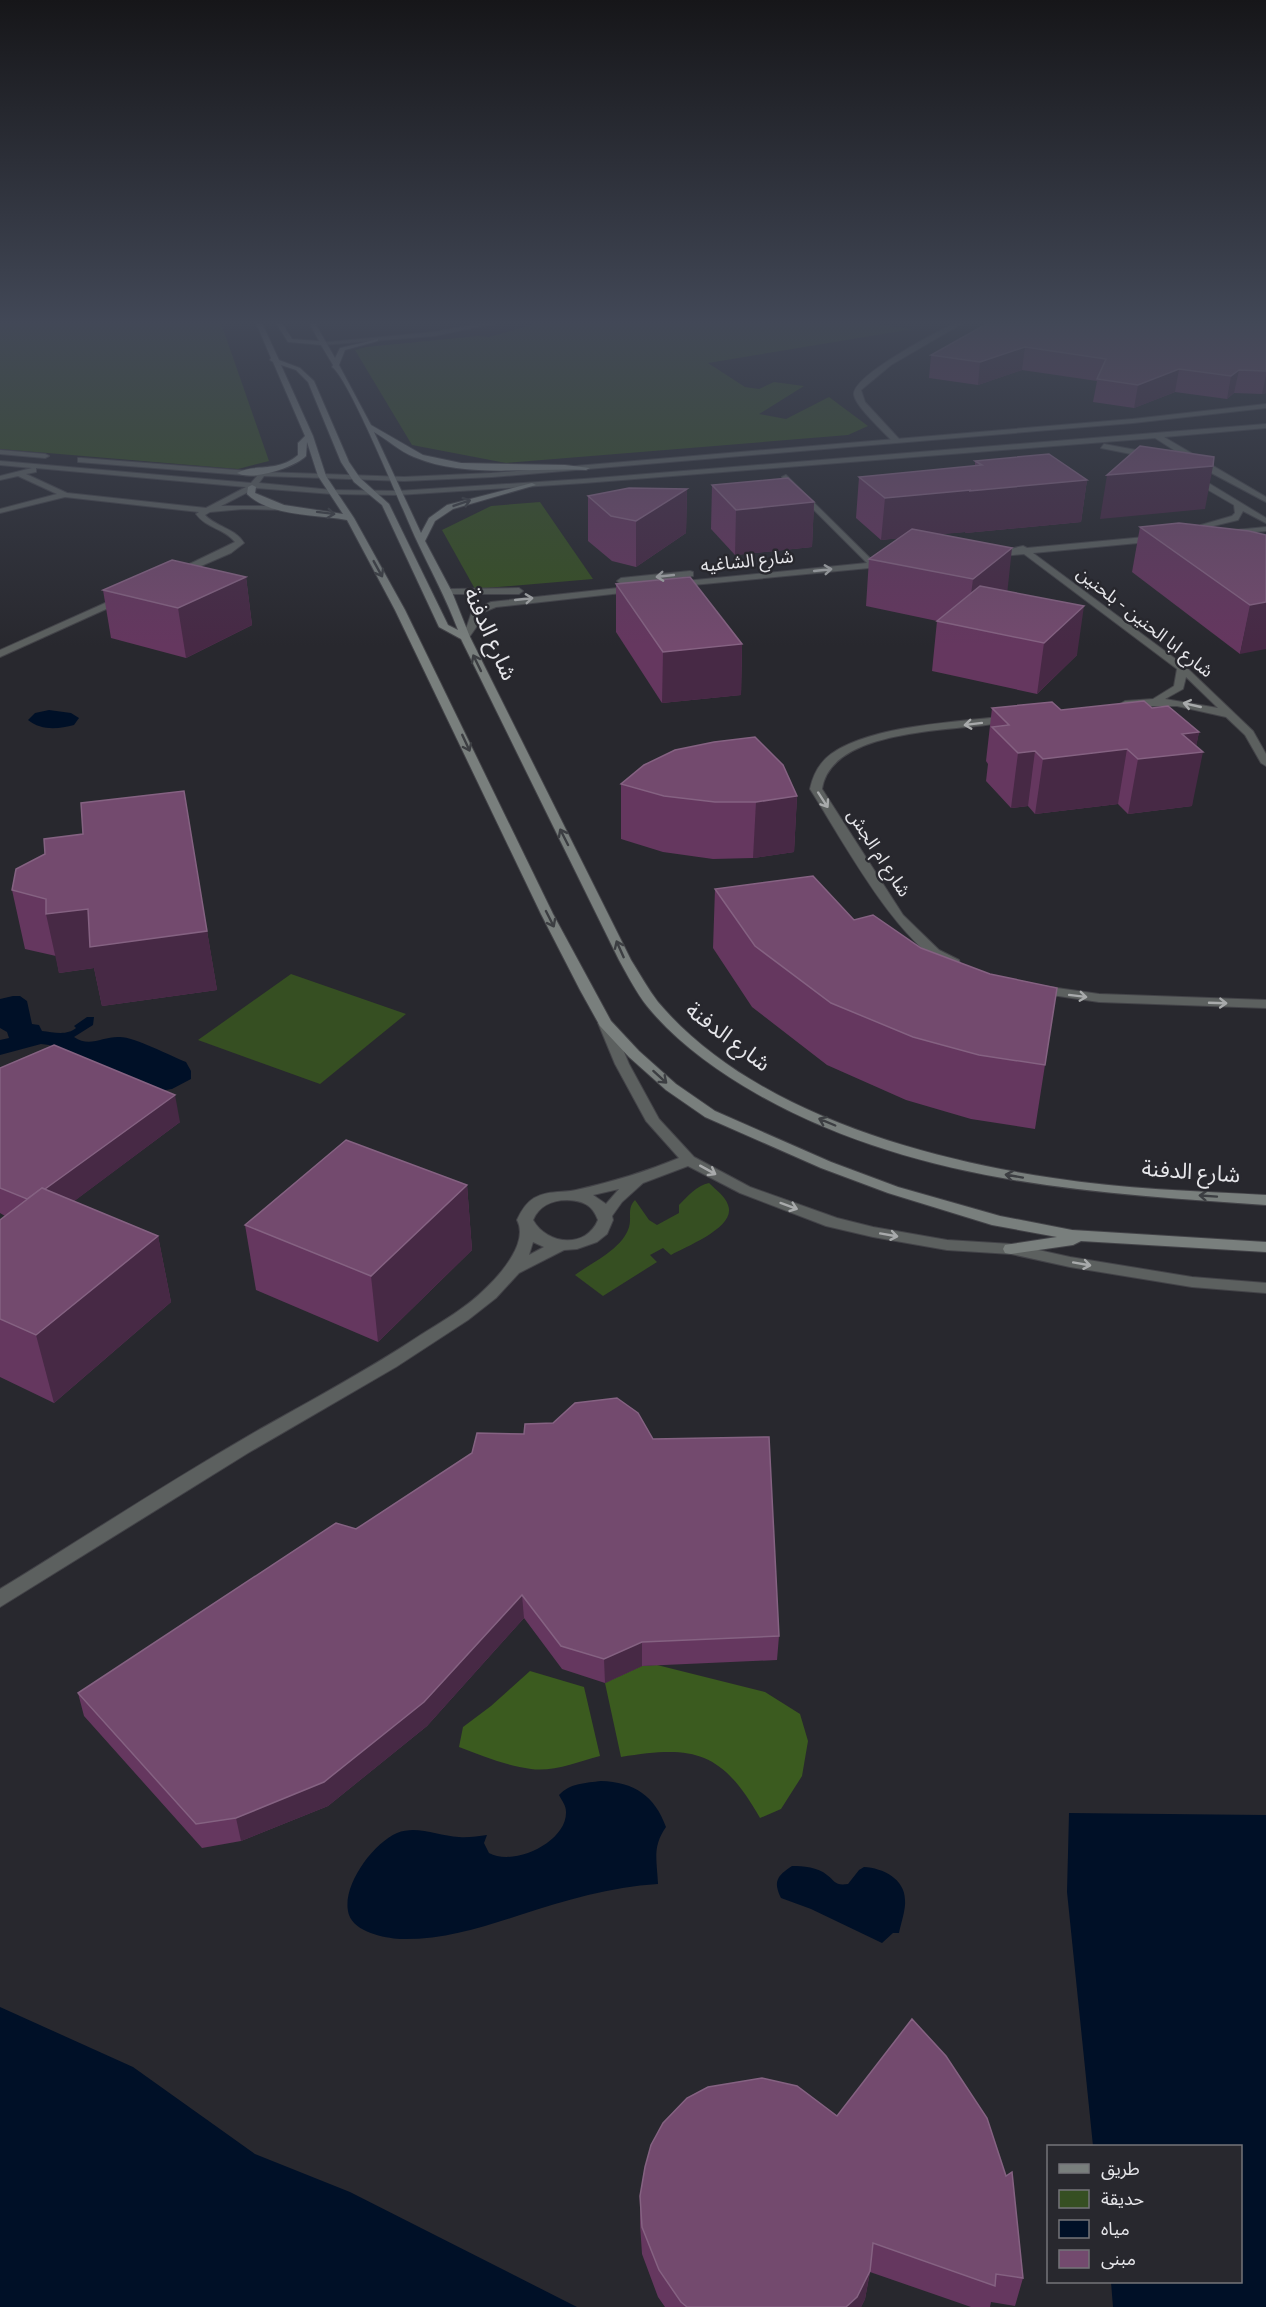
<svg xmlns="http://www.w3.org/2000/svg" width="1266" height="2307" font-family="Karla,'Noto Sans Arabic',sans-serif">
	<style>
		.green { fill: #364f22 }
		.forest { fill: #3b5b1f }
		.water { fill: #001027 }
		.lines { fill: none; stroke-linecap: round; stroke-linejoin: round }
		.minor-casing { stroke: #434348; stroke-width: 2 }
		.tertiary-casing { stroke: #434348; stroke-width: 2 }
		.secondary-casing { stroke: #434348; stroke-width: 2 }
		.minor { fill: #5c605f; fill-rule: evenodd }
		.tertiary { fill: #5c605f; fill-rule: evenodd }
		.secondary { fill: #797f7d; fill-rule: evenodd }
		.wall { fill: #65375f }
		.shaded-wall { fill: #472945 }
		.building { fill: #734a6e; stroke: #856282; stroke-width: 1.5 }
		.oneway { stroke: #3c3e42 }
		.oneway2 { stroke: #a8aaab }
		.labels { text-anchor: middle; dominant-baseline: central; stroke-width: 5; stroke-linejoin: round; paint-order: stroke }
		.far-street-label { font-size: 18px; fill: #e6e6ea; stroke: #28282e }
		.street-label { font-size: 22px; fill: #e6e6ea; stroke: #28282e }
	</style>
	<rect width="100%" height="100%" fill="#28282e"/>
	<!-- green -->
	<g class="green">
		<path d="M 0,323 L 221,323 L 269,461 L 238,469 L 0,449 Z"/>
		<path d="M 539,323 L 864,323 L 913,329 L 708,363 L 745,387 L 759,389 L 774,382 L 804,386 L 759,414 L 786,419 L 829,397 L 868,426 L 848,435 L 506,463 L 412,445 L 355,350 L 366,347 L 478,336 L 489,337 Z"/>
		<path d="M 540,502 L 593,579 L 475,589 L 442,530 L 491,506 Z"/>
		<path d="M 291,974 L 406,1014 L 320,1084 L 198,1040 Z"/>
		<path d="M 709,1183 C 716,1190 725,1196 728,1205 C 737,1227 687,1246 671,1255 L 663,1248 L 650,1255 L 657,1262 L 603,1296 L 575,1275 C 591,1263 620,1250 628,1230 C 633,1219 626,1209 635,1200 L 649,1220 L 657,1225 L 679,1213 L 679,1205 C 687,1197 697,1185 709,1183 Z"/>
	</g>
	<!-- forest -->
	<g class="forest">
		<path d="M 657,1665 L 765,1692 L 800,1714 L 808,1741 L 802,1776 L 781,1809 L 760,1818 C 722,1751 694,1745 621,1757 L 605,1683 L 642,1666 Z"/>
		<path d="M 530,1671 L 584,1687 L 600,1756 C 578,1762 553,1772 531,1769 C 507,1766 482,1756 459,1747 L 463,1727 L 491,1706 Z"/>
	</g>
	<!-- water -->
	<g class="water">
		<path d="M 49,710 L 71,713 L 79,718 L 74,725 C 59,729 41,731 28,720 L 35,713 Z"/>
		<path d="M 13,996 L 20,996 L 27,1001 L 32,1024 L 39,1025 L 42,1031 C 53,1032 67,1036 76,1028 L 74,1026 L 87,1017 L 94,1017 L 93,1025 L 74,1037 C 90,1048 103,1036 120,1037 C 134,1037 171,1056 186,1062 L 191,1071 L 191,1079 L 172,1089 L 160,1091 L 49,1045 L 41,1044 L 0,1055 L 0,1040 L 9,1038 L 7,1032 L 0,1028 L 0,999 Z"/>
		<path d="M 601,1781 C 634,1782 655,1796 666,1827 C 652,1847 657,1860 658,1884 C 610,1887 566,1900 520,1915 C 480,1928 443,1940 400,1939 C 384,1938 355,1932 349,1915 C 340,1888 372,1844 397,1833 C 417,1825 438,1836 459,1837 C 468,1838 478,1836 487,1835 L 484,1843 L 489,1853 C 514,1867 567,1842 566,1812 C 566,1805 562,1801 559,1795 C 570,1783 586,1783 601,1781 Z"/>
		<path d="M 1069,1813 L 1266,1815 L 1266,2307 L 1113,2307 L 1111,2282 L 1240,2282 L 1240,2146 L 1093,2146 L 1067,1892 Z"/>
		<path d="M 792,1866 C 803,1866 818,1867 827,1875 C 835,1881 835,1886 848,1884 L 859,1870 L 864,1867 C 883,1868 905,1879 905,1900 C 906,1909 901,1923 899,1933 L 893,1933 L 882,1943 L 811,1909 L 781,1898 C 773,1881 777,1876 792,1866 Z"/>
		<path d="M 0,2007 L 133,2067 L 255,2154 L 350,2192 L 577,2307 L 0,2307 Z"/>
	</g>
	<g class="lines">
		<defs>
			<g id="minor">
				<path d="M 483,323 L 496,323 L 434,336 L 322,345 L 319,343 L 434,332 Z"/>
				<path d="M 955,323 L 963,323 L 891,365 L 861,390 L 865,402 L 900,440 L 893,442 C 884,432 856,407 854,395 C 851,376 939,331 955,323 Z"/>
				<path d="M 0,450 L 45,454 L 49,456 L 45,458 L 0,454 Z"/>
				<path d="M 81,458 L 262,472 L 322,474 L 326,476 L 325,478 L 264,476 L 259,483 L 332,490 L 336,492 L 332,494 L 256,488 L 221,506 L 288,506 L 292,508 L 288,510 L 243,509 L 210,512 L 205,515 C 216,527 235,528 244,543 L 231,553 L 178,576 L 174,573 L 175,571 L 235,542 C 225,529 206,528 196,514 L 199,512 L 65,497 L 0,513 L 0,509 L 57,494 L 18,476 L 0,480 L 0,476 L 32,468 L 0,465 L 0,461 L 251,483 L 257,476 L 78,462 L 78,458 ZM 36,468 L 246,487 L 206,508 L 67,493 L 26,474 L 36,472 Z"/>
				<path d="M 786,475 L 875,563 L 890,562 L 890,566 L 672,587 L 672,583 L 675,582 L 867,563 L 783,479 L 782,477 Z"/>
				<path d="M 1266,527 L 1266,531 L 1225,535 L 1221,533 L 1225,531 Z"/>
				<path d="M 1156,536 L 1159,537 L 1159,541 L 1033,553 L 1185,666 L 1253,731 L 1266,754 L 1266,766 L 1261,763 L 1245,735 L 1226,717 L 1177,706 L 1121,706 L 1120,704 L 1125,701 L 1153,699 L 1174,686 L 1177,669 L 1024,554 L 992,557 L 988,554 L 1023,546 L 1027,548 ZM 1186,677 L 1218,708 L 1165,699 L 1183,689 Z"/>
				<path d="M 690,571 L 693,572 L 693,576 L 621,584 L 617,581 L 621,578 Z"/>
				<path d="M 636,586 L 639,587 L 639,591 L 496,607 L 479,614 L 477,626 L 468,639 L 460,637 L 467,626 L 472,611 L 491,602 Z"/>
				<path d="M 448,589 L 519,588 L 523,591 L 519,594 L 445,594 L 445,590 Z"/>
				<path d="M 123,595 L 128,598 L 126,600 L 0,657 L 0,650 Z"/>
				<path d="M 1009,716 L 1013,717 L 1013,721 C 964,732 832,725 822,789 L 903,915 L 939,950 L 959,960 L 960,963 L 954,967 C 902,954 840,835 810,789 C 813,775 819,763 831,754 C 872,725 958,722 1009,716 Z"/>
				<path d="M 1036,985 L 1099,994 L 1266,1000 L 1266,1008 L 1099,1002 L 1031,992 L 1029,989 Z"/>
				<path d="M 605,1019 L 612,1023 L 629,1064 L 659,1119 L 694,1157 L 750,1187 L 837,1218 L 873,1227 L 947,1240 L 1011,1244 L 1070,1257 L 1192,1277 L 1266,1283 L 1266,1293 L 1192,1287 L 1070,1267 L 1011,1254 L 947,1250 L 873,1237 L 826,1226 L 740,1193 L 688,1166 L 643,1183 L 622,1202 L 612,1216 L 613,1220 L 607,1234 L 597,1242 L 577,1249 L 564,1250 L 519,1273 L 496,1298 L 468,1320 L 396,1367 L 248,1453 L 0,1607 L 0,1589 C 85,1537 168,1482 255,1432 C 310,1401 366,1371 419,1336 C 441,1322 466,1308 485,1289 C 501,1274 529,1242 517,1220 C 521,1211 526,1203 534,1198 C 548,1190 562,1193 576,1190 C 612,1182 645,1172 679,1158 L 646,1121 L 615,1064 L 598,1023 ZM 619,1189 L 606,1204 L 593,1195 ZM 567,1200 C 583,1201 592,1204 598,1220 C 586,1249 547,1245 533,1220 C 539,1206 552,1200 567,1200 ZM 533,1242 L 544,1247 L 529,1255 Z"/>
			</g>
			<g id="tertiary">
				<path d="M 1266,404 L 1266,408 L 1133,423 L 492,477 L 404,481 L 322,478 L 318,476 L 322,474 L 404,477 L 492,473 L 1133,419 Z"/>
				<path d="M 1266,424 L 1266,428 L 1164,437 L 1266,497 L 1266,502 L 1202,468 L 1155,438 L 584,483 L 398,495 L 332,494 L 328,492 L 332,490 L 398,491 L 584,479 Z"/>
				<path d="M 1104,444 L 1141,451 L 1157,460 L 1153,462 L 1136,455 L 1101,448 Z"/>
				<path d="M 1191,476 L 1197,476 L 1266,518 L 1266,523 L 1243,511 L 1238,520 L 1201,529 L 1201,525 L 1232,516 L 1235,513 L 1234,505 L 1191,480 Z"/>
			</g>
			<path id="secondary" d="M 256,323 L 262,323 L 279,360 L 300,368 L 314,381 L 349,462 L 360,478 L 389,504 L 448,625 L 458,630 C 446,598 430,569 416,539 C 403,511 349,378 332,367 L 333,365 L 321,345 L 288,342 L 276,323 L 282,323 L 292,339 L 319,341 L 309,323 L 315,323 L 335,358 L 340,348 L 378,339 L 378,341 L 345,350 L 339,365 L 371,425 L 423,455 L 461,463 L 565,465 L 590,468 L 586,470 C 531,467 466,479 414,457 C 399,451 388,440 374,432 L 421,533 L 429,518 L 447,505 L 532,483 L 536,485 L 453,509 L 435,521 L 425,541 L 452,592 L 470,637 L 631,960 C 640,974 648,989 658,1002 C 749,1110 919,1158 1053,1178 C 1123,1189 1195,1191 1266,1195 L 1266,1205 C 1090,1193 914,1183 757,1094 C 717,1071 676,1042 647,1006 C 636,992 628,976 619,960 L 461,639 L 439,627 L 382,505 L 354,482 L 341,462 L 308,382 L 296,370 L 281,365 L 313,436 L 326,476 L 354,518 L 405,610 L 553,914 L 611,1021 L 639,1051 L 676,1084 L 715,1111 L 831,1162 L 898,1187 L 1000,1216 L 1072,1230 L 1266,1242 L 1266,1252 L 1081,1241 L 1073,1245 L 1011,1254 L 1005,1253 L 1003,1249 L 1005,1245 L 1057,1237 L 992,1225 L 888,1193 L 821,1168 L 705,1117 L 666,1090 L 629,1057 L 600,1026 L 580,990 L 541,914 L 395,610 L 347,520 C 316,514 271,517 247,494 L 248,487 L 252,485 L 256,487 L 255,493 L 284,505 L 343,514 L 318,476 L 307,442 L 306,456 C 294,468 252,481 237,473 C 255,463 277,473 298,455 L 298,443 L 305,436 L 273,362 L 270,360 L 271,358 Z"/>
		</defs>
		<!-- minor casing -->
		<use href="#minor" class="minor-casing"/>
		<!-- tertiary casing -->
		<use href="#tertiary" class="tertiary-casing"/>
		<!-- secondary casing -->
		<use href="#secondary" class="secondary-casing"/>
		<!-- minor -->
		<use href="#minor" class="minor"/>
		<!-- tertiary -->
		<use href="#tertiary" class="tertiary"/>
		<!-- secondary -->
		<use href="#secondary" class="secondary"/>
	</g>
	<!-- wall -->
	<g class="wall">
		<path d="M 1266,323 L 1266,393 L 1262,394 L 1234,393 L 1227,399 L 1175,392 L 1134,408 L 1093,402 L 1097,381 L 1022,370 L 978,385 L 929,378 L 931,355 Z"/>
		<path d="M 975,461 L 1087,480 L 1081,522 L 965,533 L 965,532 L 939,534 L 1007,591 L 1077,655 L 1037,694 L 932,671 L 937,621 L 866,606 L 869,559 L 899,538 L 881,540 L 856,518 L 859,477 L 975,466 Z"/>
		<path d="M 712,485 L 814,502 L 812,547 L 735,555 L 711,529 Z"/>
		<path d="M 687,489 L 686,533 L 636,567 L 612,561 L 588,541 L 588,496 Z"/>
		<path d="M 1140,527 L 1266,535 L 1240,654 L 1132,572 Z"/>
		<path d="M 246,577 L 252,625 L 186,658 L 111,638 L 103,590 Z"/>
		<path d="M 616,584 L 742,644 L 741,695 L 662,703 L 616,632 Z"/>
		<path d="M 992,708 L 1061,710 L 1199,732 L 1196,746 L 1192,806 L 1128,814 L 1118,804 L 1035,814 L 1028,806 L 1011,808 L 986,781 L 988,764 L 986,761 Z"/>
		<path d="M 621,784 L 797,796 L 794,852 L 753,858 L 713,859 L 663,852 L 621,839 Z"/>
		<path d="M 715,889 L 854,920 L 921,948 L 990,974 L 1057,988 L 1035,1129 L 971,1119 L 906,1100 L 827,1065 L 752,1007 L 713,948 Z"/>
		<path d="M 12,890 L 207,931 L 217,990 L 102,1006 L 94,968 L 59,973 L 56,956 L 25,949 Z"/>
		<path d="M 0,1068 L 180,1122 L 74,1201 L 158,1236 L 171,1302 L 54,1403 L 0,1377 L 0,1220 L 5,1216 L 0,1213 Z"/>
		<path d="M 467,1185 L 472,1250 L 378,1342 L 256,1290 L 245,1225 Z"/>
		<path d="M 356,1529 L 779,1636 L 777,1660 L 642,1666 L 605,1683 L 562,1669 L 524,1618 L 427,1726 L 328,1806 L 241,1841 L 202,1848 L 84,1716 L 78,1693 Z"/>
		<path d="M 837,2116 L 1023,2278 L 1015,2306 L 991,2302 L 990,2307 L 971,2307 L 870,2272 L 865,2299 L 861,2307 L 665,2307 L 658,2297 L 642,2254 L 640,2224 L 640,2196 Z"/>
	</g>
	<!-- shaded-wall -->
	<g class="shaded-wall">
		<path d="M 1025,347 L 1022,370 L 978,385 L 980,362 Z"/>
		<path d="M 1179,369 L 1175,392 L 1134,408 L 1138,385 Z"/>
		<path d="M 1239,370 L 1234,393 L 1227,399 L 1231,376 Z"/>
		<path d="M 1266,375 L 1266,393 L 1262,394 Z"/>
		<path d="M 1213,466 L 1205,509 L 1100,519 L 1107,475 Z"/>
		<path d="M 1087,480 L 1081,522 L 965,533 L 965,532 L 881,540 L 885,498 L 971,490 Z"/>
		<path d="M 687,489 L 686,533 L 636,567 L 636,521 Z"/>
		<path d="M 814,502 L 812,547 L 735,555 L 736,510 Z"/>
		<path d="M 1012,548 L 1007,595 L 967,627 L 973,579 Z"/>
		<path d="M 246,577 L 252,625 L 186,658 L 178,608 Z"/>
		<path d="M 1266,602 L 1266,649 L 1240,654 L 1250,605 Z"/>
		<path d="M 1084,606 L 1077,655 L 1037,694 L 1044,643 Z"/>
		<path d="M 742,644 L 741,695 L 662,703 L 663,652 Z"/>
		<path d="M 1199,732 L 1195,753 L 1203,752 L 1192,806 L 1128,814 L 1138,759 L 1182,734 Z"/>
		<path d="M 1127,749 L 1118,804 L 1035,814 L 1043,759 Z"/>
		<path d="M 1035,751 L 1028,806 L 1011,808 L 1018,753 Z"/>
		<path d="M 797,796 L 794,852 L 753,858 L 756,802 Z"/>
		<path d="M 88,909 L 207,931 L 217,990 L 102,1006 L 94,968 L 59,973 L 46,914 Z"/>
		<path d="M 175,1095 L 180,1122 L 37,1229 L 29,1200 Z"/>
		<path d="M 467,1185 L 472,1250 L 378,1342 L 371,1276 Z"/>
		<path d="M 158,1236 L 171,1302 L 54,1403 L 36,1335 Z"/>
		<path d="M 522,1595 L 524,1618 L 427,1726 L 328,1806 L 241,1841 L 236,1818 Z"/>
		<path d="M 642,1642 L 642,1666 L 605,1683 L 604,1659 Z"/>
		<path d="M 870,2271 L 865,2299 L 861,2307 L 846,2307 Z"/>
	</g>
	<!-- building -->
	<g class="building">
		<path d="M 988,323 L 1266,323 L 1266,371 L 1239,370 L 1231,376 L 1179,369 L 1138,385 L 1097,379 L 1106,359 L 1025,347 L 980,362 L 931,355 Z"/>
		<path d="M 1140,446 L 1214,457 L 1213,466 L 1107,475 Z"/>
		<path d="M 1049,454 L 1087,480 L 969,491 L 971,490 L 885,498 L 859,477 L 982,465 L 975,461 Z"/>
		<path d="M 788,478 L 814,502 L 736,510 L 712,485 Z"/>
		<path d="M 629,488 L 687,489 L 636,521 L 611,516 L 588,496 Z"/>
		<path d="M 1179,523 L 1249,531 L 1266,535 L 1266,602 L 1250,605 L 1140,527 Z"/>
		<path d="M 912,529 L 1012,548 L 973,579 L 869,559 Z"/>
		<path d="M 172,560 L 246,577 L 178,608 L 103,590 Z"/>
		<path d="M 690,577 L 742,644 L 663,652 L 616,584 Z"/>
		<path d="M 980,586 L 1084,606 L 1044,643 L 937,621 Z"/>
		<path d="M 1144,701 L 1152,708 L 1168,706 L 1199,732 L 1182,734 L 1203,752 L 1138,759 L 1127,749 L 1043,759 L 1035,751 L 1018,753 L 992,727 L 1009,725 L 992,708 L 1052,702 L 1061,710 Z"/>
		<path d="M 755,737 L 783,765 L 797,796 L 756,802 L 715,802 L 664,796 L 621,784 L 644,765 L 675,750 L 714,742 Z"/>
		<path d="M 184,791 L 207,931 L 90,947 L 88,909 L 46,914 L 46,899 L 12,890 L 16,869 L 45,854 L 44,839 L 83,834 L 81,803 Z"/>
		<path d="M 813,876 L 854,920 L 873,915 L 921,948 L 990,974 L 1057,988 L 1045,1065 L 979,1055 L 913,1037 L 831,1003 L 755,946 L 715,889 Z"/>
		<path d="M 54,1045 L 175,1095 L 45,1189 L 42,1188 L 27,1199 L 0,1188 L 0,1068 Z"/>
		<path d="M 346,1140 L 467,1185 L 371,1276 L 245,1225 Z"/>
		<path d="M 42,1188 L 158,1236 L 36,1335 L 0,1319 L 0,1220 Z"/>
		<path d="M 617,1398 L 638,1413 L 653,1439 L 769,1437 L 779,1636 L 642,1642 L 604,1659 L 561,1646 L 522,1595 L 424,1702 L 324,1782 L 236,1818 L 196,1824 L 78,1693 L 336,1523 L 356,1529 L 472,1453 L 477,1433 L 524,1434 L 525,1424 L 553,1423 L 575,1403 Z"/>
		<path d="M 912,2019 L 946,2056 L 987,2118 L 1006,2176 L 1012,2172 L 1023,2278 L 996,2274 L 995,2286 L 873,2243 L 870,2271 L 857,2297 L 846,2307 L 687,2307 L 681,2302 L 659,2270 L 642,2227 L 640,2196 L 645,2167 L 651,2145 L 663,2123 L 687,2098 L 708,2087 L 762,2078 L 797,2086 L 837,2116 Z"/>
	</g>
	<!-- one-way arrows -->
	<defs><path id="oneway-shaft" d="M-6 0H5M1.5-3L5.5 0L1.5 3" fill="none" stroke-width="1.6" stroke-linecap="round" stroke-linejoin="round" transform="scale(1.5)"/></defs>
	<g class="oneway">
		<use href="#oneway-shaft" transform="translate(462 503) rotate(-19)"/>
		<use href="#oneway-shaft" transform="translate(326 513) rotate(7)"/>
		<use href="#oneway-shaft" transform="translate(378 569) rotate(61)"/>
		<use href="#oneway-shaft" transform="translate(477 663) rotate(-116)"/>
		<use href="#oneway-shaft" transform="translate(466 743) rotate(65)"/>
		<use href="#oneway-shaft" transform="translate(564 837) rotate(-117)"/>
		<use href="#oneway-shaft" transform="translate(550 919) rotate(63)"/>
		<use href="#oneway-shaft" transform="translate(620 949) rotate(-114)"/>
		<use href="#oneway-shaft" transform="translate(660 1077) rotate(42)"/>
		<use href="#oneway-shaft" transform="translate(827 1122) rotate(-157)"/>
		<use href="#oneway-shaft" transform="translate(1014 1176) rotate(-170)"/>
		<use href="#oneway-shaft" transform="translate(1208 1196) rotate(-176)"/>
	</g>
	<g class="oneway2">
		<use href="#oneway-shaft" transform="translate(823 570) rotate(-6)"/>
		<use href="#oneway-shaft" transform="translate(665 576) rotate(174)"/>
		<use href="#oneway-shaft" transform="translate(524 599) rotate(-6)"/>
		<use href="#oneway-shaft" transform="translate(1192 705) rotate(-167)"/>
		<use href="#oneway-shaft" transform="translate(973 724) rotate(173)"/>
		<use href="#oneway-shaft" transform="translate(823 800) rotate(57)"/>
		<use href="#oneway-shaft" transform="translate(1078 996) rotate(7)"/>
		<use href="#oneway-shaft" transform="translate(1218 1003) rotate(2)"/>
		<use href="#oneway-shaft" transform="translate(708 1170) rotate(29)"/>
		<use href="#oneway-shaft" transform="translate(789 1206) rotate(20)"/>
		<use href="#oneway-shaft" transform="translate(889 1235) rotate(10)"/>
		<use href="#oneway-shaft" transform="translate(1082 1264) rotate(10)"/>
	</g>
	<!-- sky -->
	<linearGradient id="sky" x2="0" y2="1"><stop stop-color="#161619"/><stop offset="0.5" stop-color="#424857"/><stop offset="1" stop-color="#424857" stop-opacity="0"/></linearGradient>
	<rect width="1266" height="646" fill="url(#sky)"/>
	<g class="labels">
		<!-- far-street labels -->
		<g class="far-street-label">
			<text transform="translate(747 561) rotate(-6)">شارع الشاغيه</text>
			<text transform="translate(1145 622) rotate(38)">شارع ابا الحنين - بلحنين</text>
			<text transform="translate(879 853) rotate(57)">شارع ام الجش</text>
		</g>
		<!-- street labels -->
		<g class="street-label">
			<text transform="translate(490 634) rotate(66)">شارع الدفنة</text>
			<text transform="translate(728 1037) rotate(37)">شارع الدفنة</text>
			<text transform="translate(1191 1172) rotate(4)">شارع الدفنة</text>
		</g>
	</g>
	<!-- legend -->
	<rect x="1047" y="2145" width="195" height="138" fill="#28282e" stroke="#747479" stroke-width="1.5"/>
	<rect x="1059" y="2164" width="30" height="9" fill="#797f7d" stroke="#747479" stroke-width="1.5"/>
	<text x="1101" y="2175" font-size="18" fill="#e6e6ea">طريق</text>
	<rect x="1059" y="2190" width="30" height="18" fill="#364f22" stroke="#747479" stroke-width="1.5"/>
	<text x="1101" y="2205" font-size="18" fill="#e6e6ea">حديقة</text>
	<rect x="1059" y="2220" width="30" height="18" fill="#001027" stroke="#747479" stroke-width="1.5"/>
	<text x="1101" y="2235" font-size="18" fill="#e6e6ea">مياه</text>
	<rect x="1059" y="2250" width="30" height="18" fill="#734a6e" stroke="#747479" stroke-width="1.5"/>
	<text x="1101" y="2265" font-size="18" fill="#e6e6ea">مبنى</text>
</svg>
